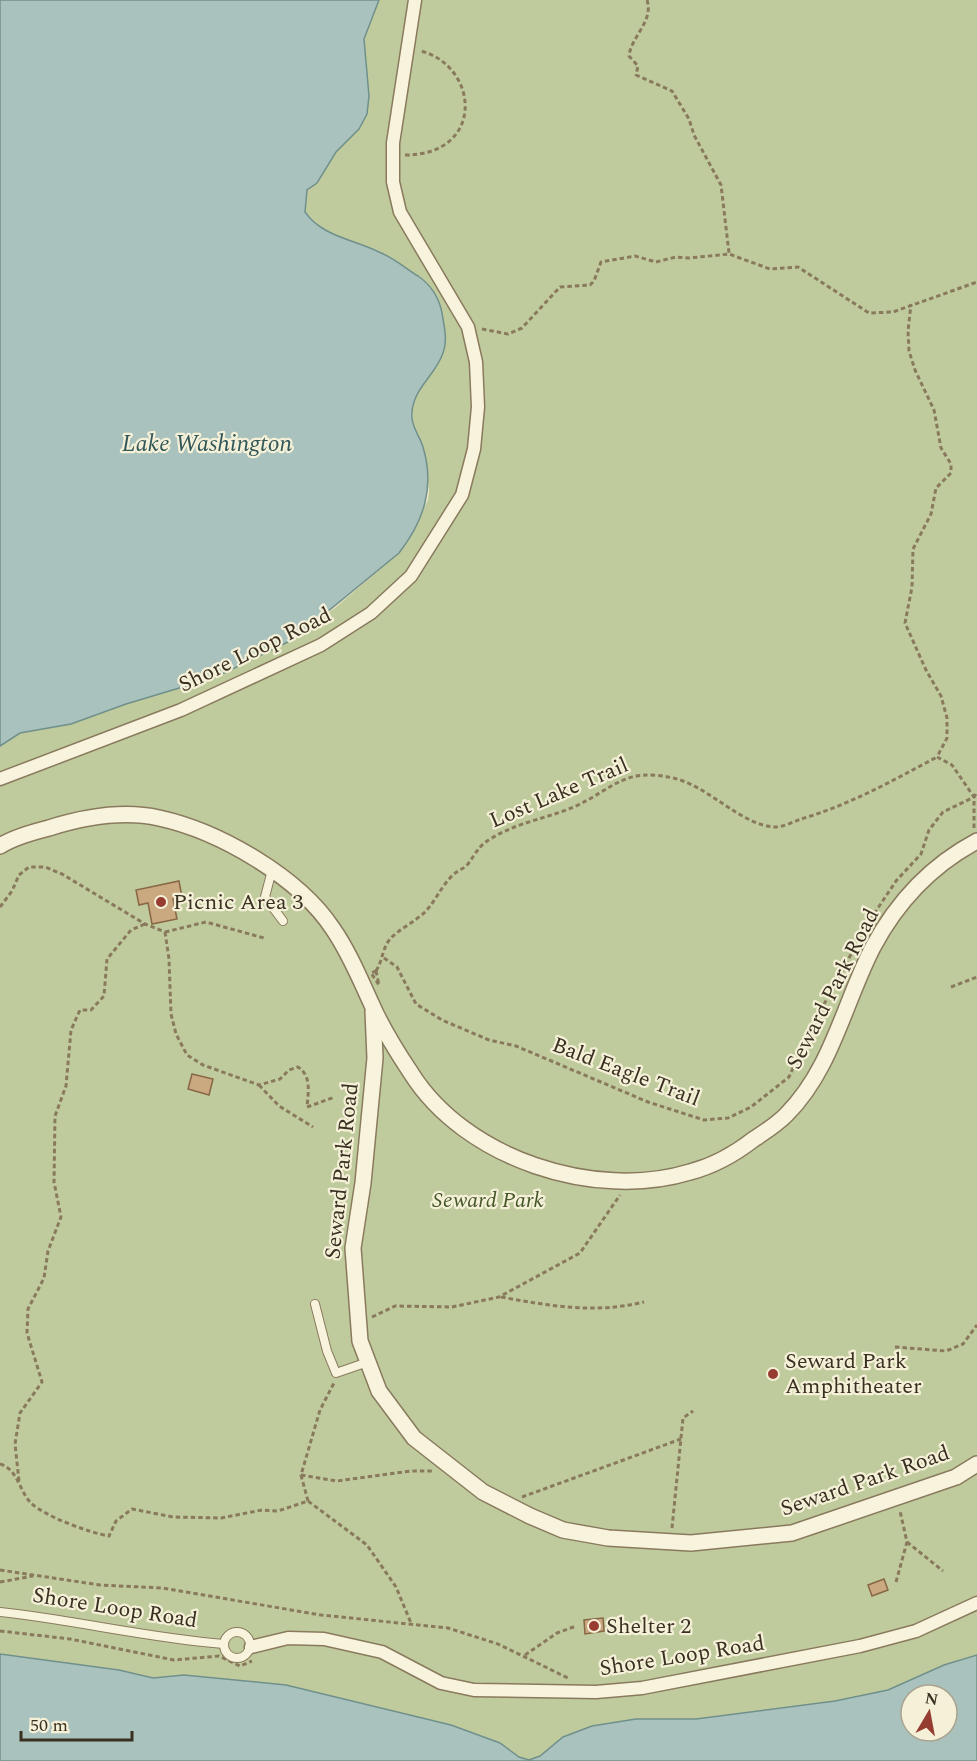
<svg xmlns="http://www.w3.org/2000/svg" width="977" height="1761" font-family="Spectral,serif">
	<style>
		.green { fill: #c0cb9d }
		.water { fill: #a9c2bd; stroke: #70908c; stroke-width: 1.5; fill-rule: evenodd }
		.building { fill: #caa880; stroke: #876745; stroke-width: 1.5 }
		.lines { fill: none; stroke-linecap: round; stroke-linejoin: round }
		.service-casing { stroke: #897a5e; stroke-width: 10 }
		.pedestrian-casing { stroke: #897a5e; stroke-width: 15 }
		.minor-casing { stroke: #897a5e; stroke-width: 18 }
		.path { stroke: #897a5e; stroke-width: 3; stroke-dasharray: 4.5 3; stroke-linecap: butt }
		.service { stroke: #f8f3dc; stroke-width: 8 }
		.pedestrian { stroke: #f8f3dc; stroke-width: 12 }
		.minor { stroke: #f8f3dc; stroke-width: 15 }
		.poi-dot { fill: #963c30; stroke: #f5f0d8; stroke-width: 2 }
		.labels { text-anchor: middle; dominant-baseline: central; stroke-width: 4.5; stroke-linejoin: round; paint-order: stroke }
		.street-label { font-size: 22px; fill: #3a3021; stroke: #f5f0d8 }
		.poi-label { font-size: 22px; fill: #3a3021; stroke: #f5f0d8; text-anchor: start }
		.park-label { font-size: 22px; font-style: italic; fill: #455628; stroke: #f5f0d8 }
		.water-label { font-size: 24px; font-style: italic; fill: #315759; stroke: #f5f0d8 }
	</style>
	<rect width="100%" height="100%" fill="#ede7c9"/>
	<!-- green -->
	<path class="green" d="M 379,0 L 977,0 L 977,1655 L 944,1665 L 888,1690 L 835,1701 L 696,1719 L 636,1719 L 563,1737 L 540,1756 L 529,1760 L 519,1757 L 500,1743 L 451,1725 L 286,1685 L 184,1675 L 153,1678 L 119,1670 L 0,1654 L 0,746 L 20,733 L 71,724 L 294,639 L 336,607 L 399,553 L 408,542 L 428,500 L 429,491 L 422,444 L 413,426 L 412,406 L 423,383 L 439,363 L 446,335 L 440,305 L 424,280 L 378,251 L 329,234 L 305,212 L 307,190 L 317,182 L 336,152 L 359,129 L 364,39 Z"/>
	<!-- water -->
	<g class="water">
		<path d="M 0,0 L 379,0 L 364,39 L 369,96 L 367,114 L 359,129 L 336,152 L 317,183 L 307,190 L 305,212 C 323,237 353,239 379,252 C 394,258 405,268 418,276 C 431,285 439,297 442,313 C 444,326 448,340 443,353 C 435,377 410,390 412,418 C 413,429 420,437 423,447 C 435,487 424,521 399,553 L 294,639 L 216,677 L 126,704 L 71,724 L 20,733 L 0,746 Z"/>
		<path d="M 0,1654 L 119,1670 L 153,1678 L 184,1675 L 286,1685 L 451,1725 L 500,1743 L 519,1757 L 529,1760 L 540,1756 L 563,1737 L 592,1726 L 636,1719 L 696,1719 L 835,1701 L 888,1690 L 944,1665 L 977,1655 L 977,1761 L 0,1761 ZM 911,1695 L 947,1695 L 947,1731 L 911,1731 Z"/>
	</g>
	<!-- building -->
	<g class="building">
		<path d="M 179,881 L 182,897 L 173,899 L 177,919 L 152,924 L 148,903 L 139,905 L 136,890 Z"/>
		<path d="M 192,1074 L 213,1079 L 209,1095 L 188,1089 Z"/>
		<path d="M 884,1579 L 888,1590 L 872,1596 L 868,1585 Z"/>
		<path d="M 603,1618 L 604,1631 L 585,1634 L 584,1620 Z"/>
	</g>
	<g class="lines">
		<defs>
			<g id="service">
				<path d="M 272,870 L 265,897 L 283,921"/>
				<path d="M 315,1304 L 327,1351 L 336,1373 L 368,1362"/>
				<path d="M 0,1612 C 75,1620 148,1638 224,1644"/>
				<circle cx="237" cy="1645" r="13"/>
			</g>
			<g id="pedestrian">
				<path d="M 0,779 L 181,710 L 321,645 L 371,613 L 411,576 L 462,495 L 474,449 L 478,407 L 476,362 L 468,327 L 400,212 L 393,182 L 393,143 L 415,0"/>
				<path d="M 251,1647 L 288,1638 L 324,1639 L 382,1652 L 441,1683 L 474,1690 L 596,1692 L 642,1688 L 860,1646 L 916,1631 L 977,1603"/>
			</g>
			<g id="minor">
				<path d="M 0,846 C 14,837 33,832 49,828 C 84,817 123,810 159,818 C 219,831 299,877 333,929 C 349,952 360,979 372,1005 C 382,1028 397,1052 411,1073 C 465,1159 595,1201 690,1172 C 713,1166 736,1153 754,1139 C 765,1132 777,1124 786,1115 C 832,1069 844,1003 873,947 C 897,902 932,865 977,841"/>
				<path d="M 373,1011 L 375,1058 L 363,1183 L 353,1248 L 360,1341 L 379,1391 L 414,1438 L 483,1492 L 530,1516 L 563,1530 L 608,1538 L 691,1543 L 792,1533 L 956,1477 L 977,1464"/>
			</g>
		</defs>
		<!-- service casing -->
		<use href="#service" class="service-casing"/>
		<!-- pedestrian casing -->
		<use href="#pedestrian" class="pedestrian-casing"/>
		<!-- minor casing -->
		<use href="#minor" class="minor-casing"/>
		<!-- path -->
		<g class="path">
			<path d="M 647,0 C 654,21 631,37 629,56 L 638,66 L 636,75 L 672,91 L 689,119 L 694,135 L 721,185 L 729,253"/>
			<path d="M 405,155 C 485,155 480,67 421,51"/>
			<path d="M 482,329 L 508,334 L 522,328 L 560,287 L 590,285 L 594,281 L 601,262 L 635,256 L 656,262 L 676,257 L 689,258 L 729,254 L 770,269 L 798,267 L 869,313 L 893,312 L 977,282"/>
			<path d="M 974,828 L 974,797 L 977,792"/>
			<path d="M 0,907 L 12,891 L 19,875 L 29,867 L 45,867 L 62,874 L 145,924 L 165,932"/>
			<path d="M 870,920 L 896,881 L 921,854 L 929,830 L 943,812 L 974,797 L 952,765 L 937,757 L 947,738 L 947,718 L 941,696 L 926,670 L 905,623 L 912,587 L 913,549 L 931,514 L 936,488 L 951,473 L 951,464 L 941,448 L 934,410 L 915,370 L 909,351 L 908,331 L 911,304"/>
			<path d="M 165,932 L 169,959 L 171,1014 L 176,1034 L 187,1055 L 203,1065 L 259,1085 L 280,1079 L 289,1070 L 298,1067 C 312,1076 308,1093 307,1107 L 335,1097"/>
			<path d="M 165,932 L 206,922 L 264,938"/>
			<path d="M 384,958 L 397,967 L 416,1004 L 442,1020 L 489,1040 L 516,1046 L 648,1102 L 704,1120 L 728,1118 L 751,1107 L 789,1077 L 809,1032 L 855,947"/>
			<path d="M 376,971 C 383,960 382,949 390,939 C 398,930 416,921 426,911 C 436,900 442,885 453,875 C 458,870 464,869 468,864 C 476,853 479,845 492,838 C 518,822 549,818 576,806 C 614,788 625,767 673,778 C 709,786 740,825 775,827 C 783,827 793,822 801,819 C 849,805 892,781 937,757"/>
			<path d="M 376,971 L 379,985 L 371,973 Z"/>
			<path d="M 951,987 L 977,977"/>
			<path d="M 259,1085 L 279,1106 L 313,1127"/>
			<path d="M 501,1297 C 551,1306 594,1314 644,1302"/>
			<path d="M 372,1317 L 395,1306 L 452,1307 L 499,1297 L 580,1253 L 620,1195"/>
			<path d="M 895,1347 L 946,1351 L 963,1344 L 977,1325"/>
			<path d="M 0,1464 C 18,1469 19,1491 31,1503 C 44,1516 90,1533 109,1536 L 116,1521 L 132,1509 L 173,1517 L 221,1518 L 262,1510 L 278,1511 L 308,1501 L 367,1545 L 396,1587 L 411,1623"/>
			<path d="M 301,1475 L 337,1481 L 411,1471 L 433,1471"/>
			<path d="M 19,1481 L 15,1444 L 20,1413 L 42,1382 L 27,1333 L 28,1309 L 44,1278 L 48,1251 L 61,1217 L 54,1182 L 55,1116 L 66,1086 L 71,1030 L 80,1010 L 91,1010 L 104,996 L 107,959 L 131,930 L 145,924"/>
			<path d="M 522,1497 L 681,1439"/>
			<path d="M 308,1501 L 301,1475 L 320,1410 L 334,1383"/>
			<path d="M 672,1528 L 683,1418 L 693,1411"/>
			<path d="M 907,1542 L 943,1571"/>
			<path d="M 0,1570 L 100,1585 L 162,1588 L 321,1615 L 448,1628 L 498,1644 L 568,1678"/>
			<path d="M 0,1582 L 33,1576"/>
			<path d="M 896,1582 L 907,1542 L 900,1511"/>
			<path d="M 0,1631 L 70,1639 L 174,1660 L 219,1656 L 240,1666 L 252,1661"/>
			<path d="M 525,1655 L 557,1633 L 576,1626"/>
		</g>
		<!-- service -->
		<use href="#service" class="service"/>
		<!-- pedestrian -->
		<use href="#pedestrian" class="pedestrian"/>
		<!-- minor -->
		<use href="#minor" class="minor"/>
	</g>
	<!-- markers -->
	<g class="poi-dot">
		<circle cx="161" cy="902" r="6"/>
		<circle cx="773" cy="1374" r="6"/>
		<circle cx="594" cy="1626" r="6"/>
	</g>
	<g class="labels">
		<!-- street labels -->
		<g class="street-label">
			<text transform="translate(255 650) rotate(-26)">Shore Loop Road</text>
			<text transform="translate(559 793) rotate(-23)">Lost Lake Trail</text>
			<text transform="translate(833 989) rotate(-63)">Seward Park Road</text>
			<text transform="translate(626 1072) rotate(21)">Bald Eagle Trail</text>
			<text transform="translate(342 1171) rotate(-84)">Seward Park Road</text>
			<text transform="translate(865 1481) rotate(-19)">Seward Park Road</text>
			<text transform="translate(115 1608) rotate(9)">Shore Loop Road</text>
			<text transform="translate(682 1656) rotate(-9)">Shore Loop Road</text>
		</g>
		<!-- poi labels -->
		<g class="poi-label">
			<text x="173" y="902">Picnic Area 3</text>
			<text x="785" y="1361">Seward Park<tspan x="785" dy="25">Amphitheater</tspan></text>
			<text x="606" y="1626">Shelter 2</text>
		</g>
		<!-- park labels -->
		<g class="park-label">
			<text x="488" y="1200">Seward Park</text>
		</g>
		<!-- water labels -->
		<g class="water-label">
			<text x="207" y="444">Lake Washington</text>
		</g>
	</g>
	<!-- north arrow -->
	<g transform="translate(929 1713) rotate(10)"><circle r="28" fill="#f5f0d8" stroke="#aaa38f" stroke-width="1.5"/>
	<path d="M0-4.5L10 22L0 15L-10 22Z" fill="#963c30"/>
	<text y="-9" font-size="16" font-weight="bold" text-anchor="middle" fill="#3a3021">N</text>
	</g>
	<!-- scale -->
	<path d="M21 1731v9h111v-9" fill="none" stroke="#3a3021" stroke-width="3"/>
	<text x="30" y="1731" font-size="18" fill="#3a3021" stroke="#f5f0d8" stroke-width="4.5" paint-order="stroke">50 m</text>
</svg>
